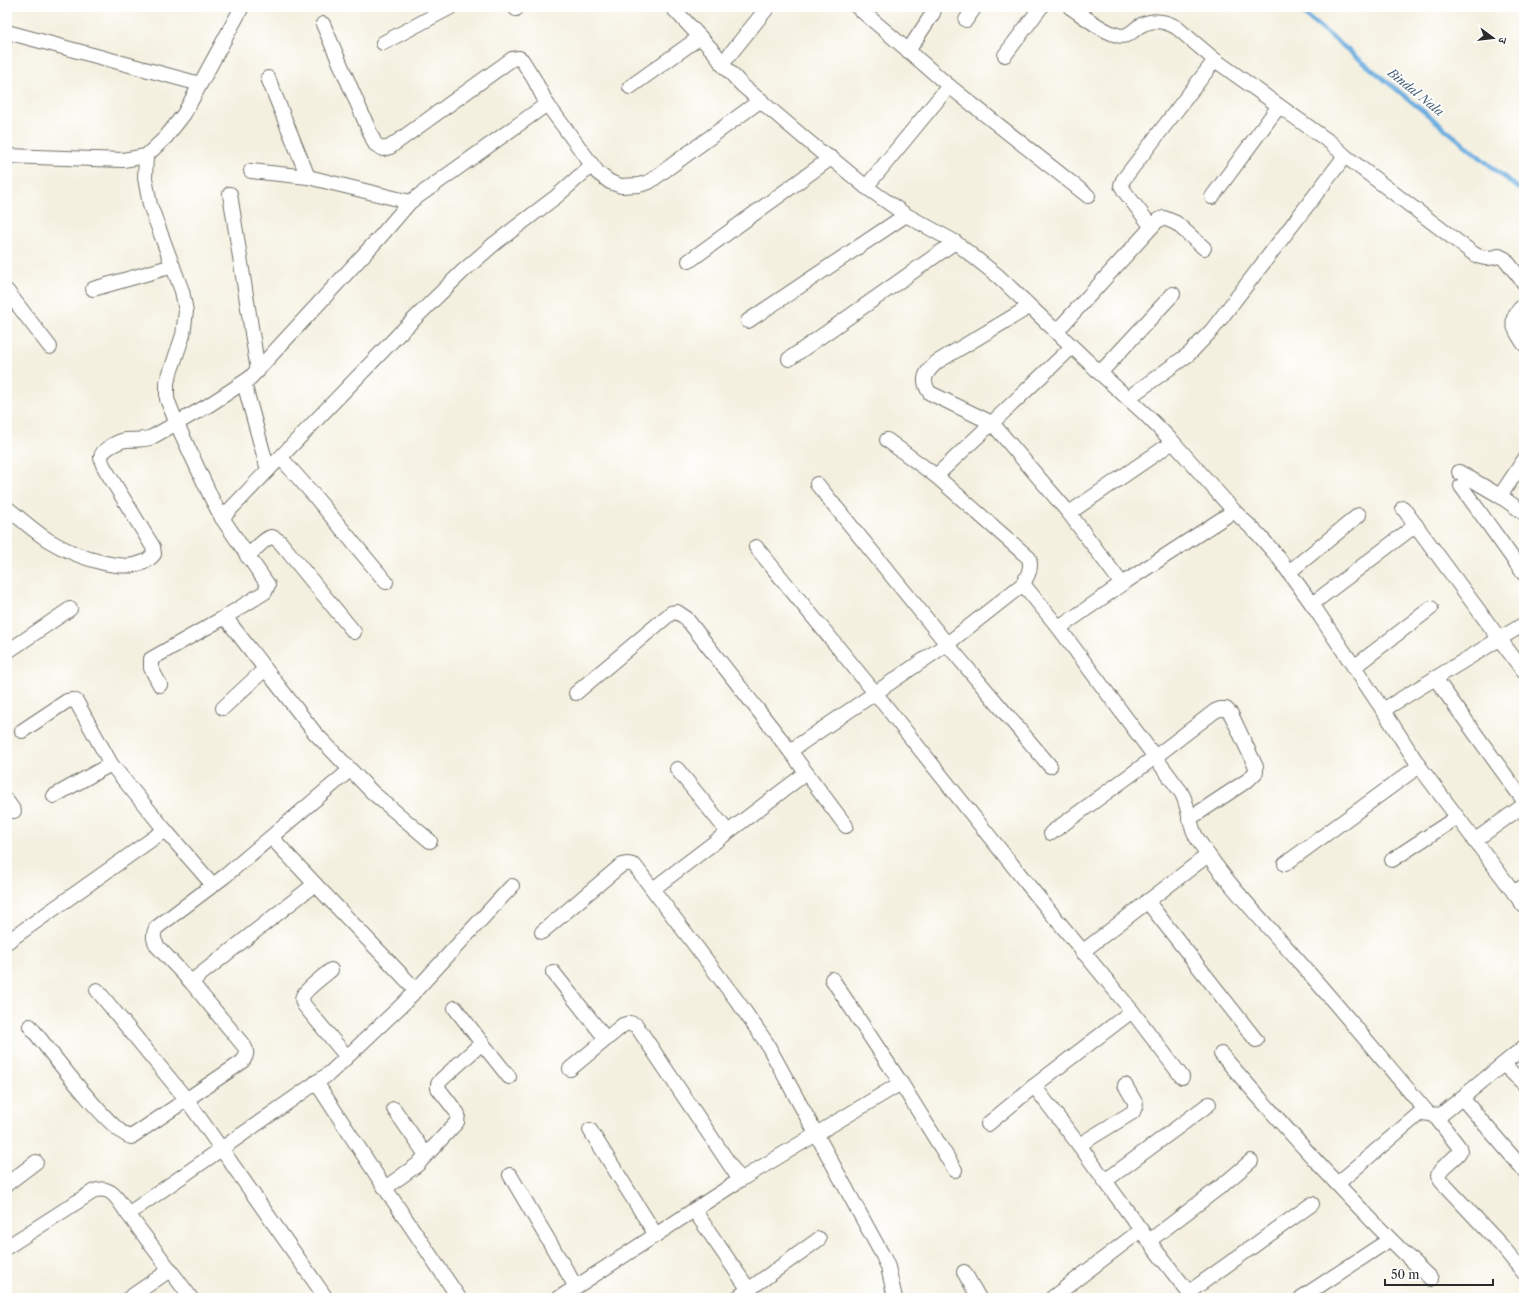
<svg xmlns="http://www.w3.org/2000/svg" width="1531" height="1305" font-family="'Libre Caslon Text','Noto Serif Devanagari',serif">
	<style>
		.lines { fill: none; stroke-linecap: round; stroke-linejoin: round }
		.stream { stroke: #6baddf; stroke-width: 4.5 }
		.minor-casing { stroke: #71706a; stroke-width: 16 }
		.minor { stroke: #fff; stroke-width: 14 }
		.labels { text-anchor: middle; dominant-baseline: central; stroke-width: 3.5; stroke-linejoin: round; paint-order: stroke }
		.water-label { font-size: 12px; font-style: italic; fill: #455f73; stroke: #fff }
	</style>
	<rect width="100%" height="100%" fill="#fff"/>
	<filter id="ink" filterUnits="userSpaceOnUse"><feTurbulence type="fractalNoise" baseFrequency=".025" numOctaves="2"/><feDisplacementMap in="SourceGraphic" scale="8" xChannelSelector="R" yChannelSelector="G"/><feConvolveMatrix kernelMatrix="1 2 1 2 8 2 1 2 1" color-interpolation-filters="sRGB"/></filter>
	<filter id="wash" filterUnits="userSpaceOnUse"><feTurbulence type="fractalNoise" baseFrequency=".012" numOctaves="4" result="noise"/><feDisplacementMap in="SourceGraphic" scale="16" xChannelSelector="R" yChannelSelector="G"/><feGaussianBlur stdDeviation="0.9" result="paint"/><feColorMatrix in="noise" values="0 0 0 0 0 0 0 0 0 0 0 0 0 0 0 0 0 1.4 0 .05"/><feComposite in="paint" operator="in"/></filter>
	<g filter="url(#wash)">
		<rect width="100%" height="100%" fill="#f4f0df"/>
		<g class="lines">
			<!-- stream -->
			<path class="stream" d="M 1295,7 L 1524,193"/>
		</g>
	</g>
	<g filter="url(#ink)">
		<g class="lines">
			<defs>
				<g id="minor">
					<path d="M 515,7 L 516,9"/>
					<path d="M 672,7 L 715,53 L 722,64 L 743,86 L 822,153 L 831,158 L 866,187 L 906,215 L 955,242 L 998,276 L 1100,373 L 1144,413 L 1173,442 L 1234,511 L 1259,535 L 1278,557 L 1312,604 L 1383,710 L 1419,766 L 1524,906"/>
					<path d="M 857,7 L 889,34 L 949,86 L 1088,196"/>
					<path d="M 1070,7 C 1082,15 1107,35 1122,36 C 1128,36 1133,31 1138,27 C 1150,19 1164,20 1176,27 L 1215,60 L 1331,143 L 1345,156 L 1474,254 C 1483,259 1489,259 1499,256 L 1505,259 L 1524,283"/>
					<path d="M 966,20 L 975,7"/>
					<path d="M 323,24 L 375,144 L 383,149 L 390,147 L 512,59 L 519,58 L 522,60 L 534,79 L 547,104 L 598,173 L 610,182 L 621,186 L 639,185 L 649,182 L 761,100"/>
					<path d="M 7,32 L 200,84"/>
					<path d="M 383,43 L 451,7"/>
					<path d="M 908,51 L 933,13 L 935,7"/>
					<path d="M 1005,55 L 1041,7"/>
					<path d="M 722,64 L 768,7"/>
					<path d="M 268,78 L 308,177"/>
					<path d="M 630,87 L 700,37"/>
					<path d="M 7,156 L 123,160 L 146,156 L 166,137 L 184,114 L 242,7"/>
					<path d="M 146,156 L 145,178 L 150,205 L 182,291 L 186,311 L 183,335 L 167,382 L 167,399 L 177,424 L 211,497 L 222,518 L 268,585 L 265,592 L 225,617 L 151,659 L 151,668 L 160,685"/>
					<path d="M 251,171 L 308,177 L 410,202"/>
					<path d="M 866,187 L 949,86"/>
					<path d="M 230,194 L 258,371"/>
					<path d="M 1212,197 L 1279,106"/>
					<path d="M 1151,226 L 1125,192 L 1121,185 L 1123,180 L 1215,60"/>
					<path d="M 689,261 L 831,158"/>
					<path d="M 93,289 L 173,266"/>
					<path d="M 7,291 L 50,347"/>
					<path d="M 1524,305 C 1507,319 1513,327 1524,344"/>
					<path d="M 1029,307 L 937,362 C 926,372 920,379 930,393 L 992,423 L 1069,513 L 1122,584 L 1059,628"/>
					<path d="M 748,321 L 906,215"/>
					<path d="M 1056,332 L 1158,220 L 1164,218 L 1176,223 L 1204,248"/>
					<path d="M 789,359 L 955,242"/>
					<path d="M 1100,373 L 1173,294"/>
					<path d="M 244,383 L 268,470"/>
					<path d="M 1128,398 L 1189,354 L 1212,330 L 1345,156"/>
					<path d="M 887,440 L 936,476"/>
					<path d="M 281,458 L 312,493 L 386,582"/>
					<path d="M 1524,460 L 1500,496 L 1524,513"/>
					<path d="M 1459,472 L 1500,496"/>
					<path d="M 817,484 L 947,644 L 1050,766"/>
					<path d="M 1461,486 L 1524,574"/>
					<path d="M 7,508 C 21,519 34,531 48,540 C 71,554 133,581 154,554 L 153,547 L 107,472 C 104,467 101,463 101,457 C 102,449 119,441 126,440 C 135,439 143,441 152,437 L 209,405 L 250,378 L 380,237 L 410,202 L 547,104"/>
					<path d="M 1403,508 L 1524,672"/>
					<path d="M 1069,513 L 1173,442"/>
					<path d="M 222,518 L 399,334 L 462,272 L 494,244 L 557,196 L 592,165"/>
					<path d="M 756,547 L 876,694 L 1029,886 L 1132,1011 L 1034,1086 L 988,1124"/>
					<path d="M 247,556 C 253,552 265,538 271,537 C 275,537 277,540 280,542 L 354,632"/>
					<path d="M 1289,572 L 1359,515"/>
					<path d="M 1023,584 C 1028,575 1032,568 1029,558 L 936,476 L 1072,347"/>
					<path d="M 1122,584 L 1234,511"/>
					<path d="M 1312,604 L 1416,525"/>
					<path d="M 225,617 L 315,733 L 372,792 L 430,841"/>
					<path d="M 7,652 L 70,609"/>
					<path d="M 1354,667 L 1431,608"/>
					<path d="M 1435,678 L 1524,801"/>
					<path d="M 576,693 L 671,613 L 677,612 L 686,618 L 790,751 L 846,826"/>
					<path d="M 223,708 L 265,669"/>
					<path d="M 1383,710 L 1524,624"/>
					<path d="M 790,751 L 947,644 L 1023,584 L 1059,628 L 1181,792 C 1190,807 1188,825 1198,840 C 1227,885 1267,925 1302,965 C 1345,1014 1386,1064 1428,1113"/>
					<path d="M 677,769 L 728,832"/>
					<path d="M 54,796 L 111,764"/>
					<path d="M 7,801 L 14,811"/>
					<path d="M 165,830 L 213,885"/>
					<path d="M 1051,833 L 1155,757 L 1215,711 L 1220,709 L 1226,709 L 1231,714 L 1256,767 L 1256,772 L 1248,780 L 1189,819"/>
					<path d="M 1474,841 L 1524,805"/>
					<path d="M 1392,860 L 1456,818"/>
					<path d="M 1285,864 L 1419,766"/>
					<path d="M 315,884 L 416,990"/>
					<path d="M 653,889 L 806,773"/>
					<path d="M 1514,893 L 1524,886"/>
					<path d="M 1147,901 L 1256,1040"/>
					<path d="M 542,932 L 619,867 C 625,863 629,863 635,866 L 738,1002 L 766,1042 L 883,1256 L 888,1267 L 895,1298"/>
					<path d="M 7,942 L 165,830 L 111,764 L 76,701 L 73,700 L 67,701 L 22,731"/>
					<path d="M 1082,952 L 1208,855"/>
					<path d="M 331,970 C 324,976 306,989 303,996 C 301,1000 303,1003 304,1005 L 347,1057"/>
					<path d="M 553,972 L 606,1039"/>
					<path d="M 832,979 L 901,1083 L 955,1170"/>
					<path d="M 191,982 L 315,884 L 272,838"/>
					<path d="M 97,990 L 187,1100 L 326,1298"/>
					<path d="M 1132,1011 L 1182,1077"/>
					<path d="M 30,1026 C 46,1046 111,1133 131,1137 L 242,1062 C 247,1056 248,1052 244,1046 L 191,982 L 158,947 C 154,941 152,936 156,928 L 225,876 L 350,770"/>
					<path d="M 482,1043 L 509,1077"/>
					<path d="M 1221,1054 C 1288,1131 1356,1208 1431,1279"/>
					<path d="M 1503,1064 L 1524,1084"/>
					<path d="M 570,1069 L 623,1025 L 630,1023 L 636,1025 L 740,1180"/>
					<path d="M 316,1082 L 385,1188 L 459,1298"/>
					<path d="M 1034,1086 L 1079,1145 L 1157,1252 L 1193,1298"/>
					<path d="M 1462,1098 L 1524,1170"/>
					<path d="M 394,1109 L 426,1155"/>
					<path d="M 1435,1116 L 1459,1147 L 1460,1151 C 1455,1160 1440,1166 1438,1176 L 1441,1181 L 1501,1245 L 1524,1273"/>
					<path d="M 590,1130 L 656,1235"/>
					<path d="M 1079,1145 L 1133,1112 L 1136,1104 L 1125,1085"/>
					<path d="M 510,1175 L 576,1287"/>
					<path d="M 1105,1181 L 1209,1104"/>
					<path d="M 7,1184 L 36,1162"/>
					<path d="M 1337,1184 L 1420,1113 C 1428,1113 1434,1116 1442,1114 L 1524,1047"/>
					<path d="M 385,1188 L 417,1165 L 457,1122 L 458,1114 L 438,1088 L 438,1084 L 441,1080 L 482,1043 L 455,1008"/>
					<path d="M 694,1210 L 749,1290"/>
					<path d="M 1149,1241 L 1224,1184 L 1251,1161"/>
					<path d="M 7,1247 L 94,1191 C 112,1184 119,1202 128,1214"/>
					<path d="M 964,1272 L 979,1298"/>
					<path d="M 1189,1292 L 1312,1204"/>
					<path d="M 129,1298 L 170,1270"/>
					<path d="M 191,1298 L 128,1214 L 330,1073 L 404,1003 L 512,886"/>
					<path d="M 559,1298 L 740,1180 L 901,1083"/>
					<path d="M 737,1298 L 819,1239"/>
					<path d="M 1052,1298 L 1141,1230"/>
					<path d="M 1301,1298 L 1389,1240"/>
				</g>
			</defs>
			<!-- minor casing -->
			<use href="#minor" class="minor-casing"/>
			<!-- minor -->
			<use href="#minor" class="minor"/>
		</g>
	</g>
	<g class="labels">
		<!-- water labels -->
		<g class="water-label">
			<text transform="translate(1416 92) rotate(39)">Bindal Nala</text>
		</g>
	</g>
	<!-- margin -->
	<rect width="1531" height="1305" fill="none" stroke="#fff" stroke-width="24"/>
	<!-- north arrow -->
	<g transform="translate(1493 38) rotate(105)" stroke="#ffffff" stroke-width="3" paint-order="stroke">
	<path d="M0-3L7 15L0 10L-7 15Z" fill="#2b2b2b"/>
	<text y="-6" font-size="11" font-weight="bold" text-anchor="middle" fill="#2b2b2b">उ</text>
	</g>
	<!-- scale -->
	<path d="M1385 1279v6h108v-6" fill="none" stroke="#2b2b2b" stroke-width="2"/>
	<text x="1391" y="1279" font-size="12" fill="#2b2b2b" stroke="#ffffff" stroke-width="3" paint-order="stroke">50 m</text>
</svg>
